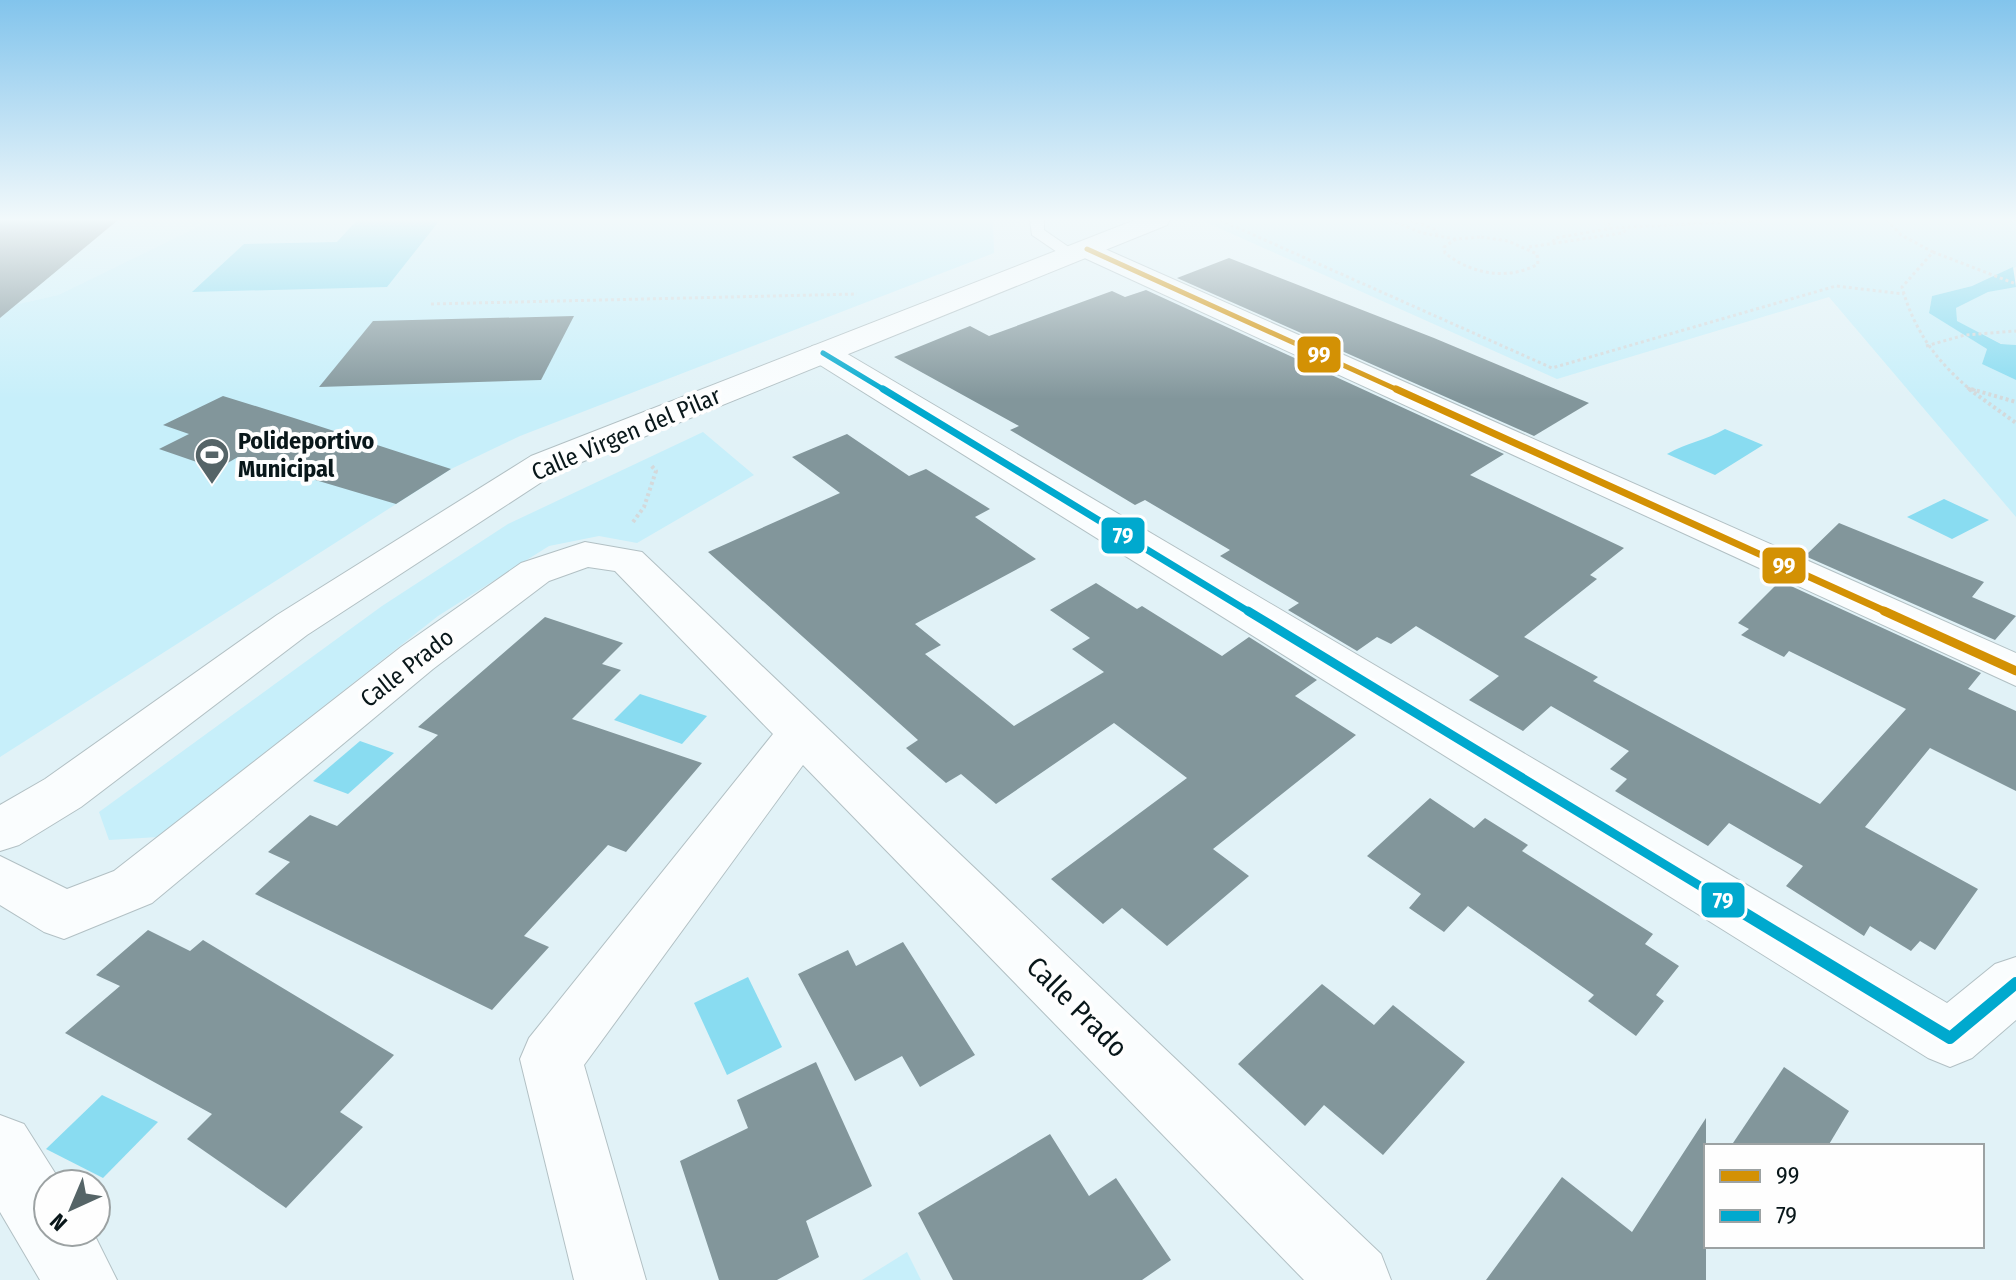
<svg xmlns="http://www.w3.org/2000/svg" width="2016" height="1280" font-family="'Fira Sans Condensed',sans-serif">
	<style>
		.built { fill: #d0f1fa }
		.green { fill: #c7effa }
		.water { fill: #89dcf1 }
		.building { fill: #82969b }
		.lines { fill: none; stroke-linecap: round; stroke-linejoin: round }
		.lane-casing { stroke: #b2c0c4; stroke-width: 2 }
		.street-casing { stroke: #b2c0c4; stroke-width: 2 }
		.secondary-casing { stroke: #b2c0c4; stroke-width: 2 }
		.path-far1 { stroke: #d4d9db; stroke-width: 3; stroke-dasharray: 3 3; stroke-linecap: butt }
		.path { stroke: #d4d9db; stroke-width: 4; stroke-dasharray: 3 3; stroke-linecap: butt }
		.lane { fill: #fafdfe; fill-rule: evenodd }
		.street { fill: #fafdfe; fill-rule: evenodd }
		.secondary { fill: #fafdfe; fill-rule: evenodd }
		.bus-1-far2-casing { stroke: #fefefe; stroke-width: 9 }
		.bus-1-far1-casing { stroke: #fefefe; stroke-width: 12 }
		.bus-1-casing { stroke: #fefefe; stroke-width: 15 }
		.bus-2-far3-casing { stroke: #fefefe; stroke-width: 9 }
		.bus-2-far2-casing { stroke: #fefefe; stroke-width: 12 }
		.bus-2-far1-casing { stroke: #fefefe; stroke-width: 15 }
		.bus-2-casing { stroke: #fefefe; stroke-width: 18 }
		.bus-1-far2 { stroke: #d39104; stroke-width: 5 }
		.bus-1-far1 { stroke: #d39104; stroke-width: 7 }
		.bus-1 { stroke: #d39104; stroke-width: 9 }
		.bus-2-far3 { stroke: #00a9ce; stroke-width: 5 }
		.bus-2-far2 { stroke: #00a9ce; stroke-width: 7 }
		.bus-2-far1 { stroke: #00a9ce; stroke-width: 9 }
		.bus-2 { stroke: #00a9ce; stroke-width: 12 }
		.labels { text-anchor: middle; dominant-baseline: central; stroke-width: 8; stroke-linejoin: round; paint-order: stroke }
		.street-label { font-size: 24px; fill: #09171a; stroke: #fefefe }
		.poi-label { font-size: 24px; font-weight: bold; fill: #09171a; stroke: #fefefe; text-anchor: start }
		.near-street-label { font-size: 28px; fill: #09171a; stroke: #fefefe }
		.line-badge { stroke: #fefefe; stroke-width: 3 }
		.badge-label { font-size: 22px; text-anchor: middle; font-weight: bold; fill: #fff }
	</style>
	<rect width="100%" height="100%" fill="#e1f2f7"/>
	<!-- built -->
	<path class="built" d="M 0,220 L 212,220 L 58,295 L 0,308 Z"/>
	<!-- green -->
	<g class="green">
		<path d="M 212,220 L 993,220 L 994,253 L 520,436 L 451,469 L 0,757 L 0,308 L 58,295 Z"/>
		<path d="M 1201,220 L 2016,220 L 2016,267 L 1972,286 L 1932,296 L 1929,312 L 1987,349 L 1982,364 L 2016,380 L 2016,517 L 1829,297 L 1557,379 Z"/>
		<path d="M 2016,286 L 2016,345 L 2002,344 L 1956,321 L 1956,308 L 1988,292 Z"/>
		<path d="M 703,432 L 754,475 L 637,543 L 599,536 L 549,546 L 438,616 L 158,837 L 109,840 L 99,812 L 382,606 L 508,524 Z"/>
		<path d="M 907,1252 L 921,1280 L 862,1280 Z"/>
	</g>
	<!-- water -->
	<g class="water">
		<path d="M 357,220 L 440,220 L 387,287 L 192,292 L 244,244 L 337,242 Z"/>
		<path d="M 2013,267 L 2016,287 L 1988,292 L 1956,308 L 1957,321 L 2001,344 L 2016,345 L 2016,380 L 1982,364 L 1987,349 L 1929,313 L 1932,296 L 1972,286 Z"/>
		<path d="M 1725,429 L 1763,445 L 1715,475 L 1667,454 C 1688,442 1705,441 1725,429 Z"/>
		<path d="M 1944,499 L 1989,520 L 1952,539 L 1907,517 Z"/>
		<path d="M 640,694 L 707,716 L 682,744 L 614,720 Z"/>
		<path d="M 360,741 L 394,753 L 348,794 L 313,781 Z"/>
		<path d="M 748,977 L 782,1047 L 727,1075 L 694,1003 Z"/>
		<path d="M 102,1095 L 158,1122 L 103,1178 L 46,1149 Z"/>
	</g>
	<!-- building -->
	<g class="building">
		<path d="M 0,220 L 118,220 L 0,318 Z"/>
		<path d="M 1229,258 L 1434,338 L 1589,403 L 1534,436 L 1177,278 Z"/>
		<path d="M 1146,290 L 1504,454 L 1470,475 L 1624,548 L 1590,575 L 1597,579 L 1524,637 L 1598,677 L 1593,681 L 1820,804 L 1906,709 L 1789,651 L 1784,657 L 1741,635 L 1749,629 L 1738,623 L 1780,581 L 1981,673 L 1968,689 L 2016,711 L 2016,791 L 1930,748 L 1865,827 L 1978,889 L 1935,950 L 1920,941 L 1911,951 L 1870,926 L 1864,936 L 1786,886 L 1803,866 L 1729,823 L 1708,846 L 1615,791 L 1627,779 L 1610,769 L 1629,751 L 1551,706 L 1523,731 L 1469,700 L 1499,676 L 1416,626 L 1391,644 L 1377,637 L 1357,651 L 1288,610 L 1299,603 L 1220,556 L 1230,550 L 1145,500 L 1135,505 L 1010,430 L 1019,426 L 894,357 L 970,326 L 989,336 L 1112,291 L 1125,297 Z"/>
		<path d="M 574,316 L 541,380 L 319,387 L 373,321 Z"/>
		<path d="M 223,396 L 294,418 L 451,469 L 396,504 L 238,457 L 217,469 L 159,449 L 189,434 L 163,425 Z"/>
		<path d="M 847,434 L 909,476 L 926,469 L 990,509 L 975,517 L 1036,559 L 915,624 L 941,645 L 925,654 L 1014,726 L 1104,672 L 1072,649 L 1090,638 L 1050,610 L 1096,583 L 1137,609 L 1142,606 L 1222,656 L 1249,637 L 1317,680 L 1295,696 L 1356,735 L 1213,849 L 1249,876 L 1167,946 L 1122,908 L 1103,924 L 1051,879 L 1187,778 L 1114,723 L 996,804 L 961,774 L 946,783 L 906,748 L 918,740 L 708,552 L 840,493 L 792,457 Z"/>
		<path d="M 1839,523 L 1984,582 L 1972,597 L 2016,616 L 1995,640 L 1805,556 Z"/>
		<path d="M 545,617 L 623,643 L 602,664 L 621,670 L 572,719 L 702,763 L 626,852 L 608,845 L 524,936 L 549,947 L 492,1010 L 255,894 L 290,862 L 268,852 L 310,815 L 337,826 L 438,735 L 418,727 Z"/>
		<path d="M 1430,798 L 1474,828 L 1485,818 L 1528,845 L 1522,851 L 1653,934 L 1645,944 L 1679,966 L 1656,995 L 1664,1001 L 1636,1036 L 1588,1001 L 1594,995 L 1468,906 L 1444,932 L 1409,908 L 1421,894 L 1367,856 Z"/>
		<path d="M 148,930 L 190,951 L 203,940 L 394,1055 L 340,1112 L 363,1127 L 286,1208 L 187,1139 L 212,1114 L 65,1033 L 120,986 L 96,975 Z"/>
		<path d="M 903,942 L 975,1055 L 920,1087 L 902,1056 L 855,1081 L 798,974 L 848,950 L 856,966 Z"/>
		<path d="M 1322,984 L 1374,1025 L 1393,1005 L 1465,1062 L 1383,1155 L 1324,1105 L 1305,1126 L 1238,1064 Z"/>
		<path d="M 816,1062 L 872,1186 L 806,1221 L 819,1257 L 777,1280 L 719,1280 L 680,1161 L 748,1128 L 737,1100 Z"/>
		<path d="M 1784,1067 L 1849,1111 L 1828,1146 L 1731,1146 Z"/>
		<path d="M 1706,1118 L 1706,1280 L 1486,1280 L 1562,1177 L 1632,1232 Z"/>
		<path d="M 1050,1134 L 1089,1196 L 1116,1178 L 1171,1260 L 1142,1280 L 953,1280 L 918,1213 Z"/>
	</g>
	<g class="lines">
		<defs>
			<path id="lane" d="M 1030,220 L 1044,220 L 1044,230 L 1076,252 L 1076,258 L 1066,258 L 1032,235 Z"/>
			<g id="street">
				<path d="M 1087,241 L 2016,653 L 2016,686 L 1078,255 L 1074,249 L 1078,243 Z"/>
				<path d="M 823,344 L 834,346 L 1947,1003 L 1995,964 L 2016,957 L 2016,1020 L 1972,1058 L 1950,1067 L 1928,1058 L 812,360 L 807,353 L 812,346 Z"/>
				<path d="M 585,542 L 642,552 L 1381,1254 L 1391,1280 L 1304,1280 L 803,765 L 584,1065 L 646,1280 L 574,1280 L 520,1059 L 529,1038 L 773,734 L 615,571 L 588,567 L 549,581 L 433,669 L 152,903 L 64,939 L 44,932 L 0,905 L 0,856 L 67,889 L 114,871 L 401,647 L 521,563 Z"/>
				<path d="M 0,1115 L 24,1124 L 62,1184 L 48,1184 L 48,1232 L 93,1232 L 117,1280 L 40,1280 L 0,1212 Z"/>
			</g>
			<path id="secondary" d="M 1135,220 L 1170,220 L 1167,225 L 557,472 L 307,635 L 81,807 L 19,845 L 0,851 L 0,805 L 45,779 L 277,615 L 531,456 Z"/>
		</defs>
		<!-- lane casing -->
		<use href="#lane" class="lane-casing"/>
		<!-- street casing -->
		<use href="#street" class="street-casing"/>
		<!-- secondary casing -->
		<use href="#secondary" class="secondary-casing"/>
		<!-- path-far1 -->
		<g class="path-far1">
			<path d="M 1220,220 L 1552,368 L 1836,286 L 1904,294"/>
			<path d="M 1390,220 L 1422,233 L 1455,239"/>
			<path d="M 1410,220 L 1434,229 L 1437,235"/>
			<path d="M 1603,220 L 1612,227"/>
			<path d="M 1887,220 L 1901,235 L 1933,252"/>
			<path d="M 2011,220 L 2016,223"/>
			<path d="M 1481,237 L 1508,241 L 1537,254 L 1538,264 C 1508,281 1471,274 1445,253 L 1444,247 L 1456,239 Z"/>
			<path d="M 1553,242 L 1555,238 L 1613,228 L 1765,220"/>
			<path d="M 1529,247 L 1623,233 L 1626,229"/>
			<path d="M 431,304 L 857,294"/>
			<path d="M 1926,346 L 1965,335 L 2016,331"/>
			<path d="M 1967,388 L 1978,391"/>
			<path d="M 1972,391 C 1937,362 1914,331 1902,287 L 1933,252 L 2016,284"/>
		</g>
		<!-- path -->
		<g class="path">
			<path d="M 1969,389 L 2016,423"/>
			<path d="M 1971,389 L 2016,402"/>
			<path d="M 633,522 L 644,507 L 656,471 L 650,464"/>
		</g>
		<!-- lane -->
		<use href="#lane" class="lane"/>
		<!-- street -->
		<use href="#street" class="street"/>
		<!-- secondary -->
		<use href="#secondary" class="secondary"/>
		<defs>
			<path id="bus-1-far2" d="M 1087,249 L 1400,391"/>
			<path id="bus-1-far1" d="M 1396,389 L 1889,613"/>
			<path id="bus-1" d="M 1884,611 L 2016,671"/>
			<path id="bus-2-far3" d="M 823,353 L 886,391"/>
			<path id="bus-2-far2" d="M 883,389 L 1251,613"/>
			<path id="bus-2-far1" d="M 1248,611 L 1728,903"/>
			<path id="bus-2" d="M 1724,901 L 1950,1038 L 2016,983"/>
		</defs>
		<!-- bus-1-far2 casing -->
		<use href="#bus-1-far2" class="bus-1-far2-casing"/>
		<!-- bus-1-far1 casing -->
		<use href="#bus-1-far1" class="bus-1-far1-casing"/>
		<!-- bus-1 casing -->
		<use href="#bus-1" class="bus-1-casing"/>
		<!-- bus-2-far3 casing -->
		<use href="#bus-2-far3" class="bus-2-far3-casing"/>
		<!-- bus-2-far2 casing -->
		<use href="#bus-2-far2" class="bus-2-far2-casing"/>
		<!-- bus-2-far1 casing -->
		<use href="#bus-2-far1" class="bus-2-far1-casing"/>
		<!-- bus-2 casing -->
		<use href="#bus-2" class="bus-2-casing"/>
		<!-- bus-1-far2 -->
		<use href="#bus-1-far2" class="bus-1-far2"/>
		<!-- bus-1-far1 -->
		<use href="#bus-1-far1" class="bus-1-far1"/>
		<!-- bus-1 -->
		<use href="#bus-1" class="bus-1"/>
		<!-- bus-2-far3 -->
		<use href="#bus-2-far3" class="bus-2-far3"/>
		<!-- bus-2-far2 -->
		<use href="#bus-2-far2" class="bus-2-far2"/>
		<!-- bus-2-far1 -->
		<use href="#bus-2-far1" class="bus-2-far1"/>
		<!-- bus-2 -->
		<use href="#bus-2" class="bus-2"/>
	</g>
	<!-- sky -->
	<linearGradient id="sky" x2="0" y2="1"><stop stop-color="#82c4ec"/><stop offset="0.55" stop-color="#f2f9fb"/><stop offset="1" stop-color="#f2f9fb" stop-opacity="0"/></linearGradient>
	<rect width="2016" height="399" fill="url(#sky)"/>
	<!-- icons -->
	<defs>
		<symbol id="stadium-pin" viewBox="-11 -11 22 30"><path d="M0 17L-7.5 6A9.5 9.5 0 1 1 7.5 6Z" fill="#556467" stroke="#fefefe"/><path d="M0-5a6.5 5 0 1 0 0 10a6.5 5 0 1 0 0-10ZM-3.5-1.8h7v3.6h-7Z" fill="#fff"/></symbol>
	</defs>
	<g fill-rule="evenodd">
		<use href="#stadium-pin" x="192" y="435" width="40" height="54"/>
	</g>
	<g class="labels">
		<!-- street labels -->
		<g class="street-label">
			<text transform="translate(626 434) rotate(-23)">Calle Virgen del Pilar</text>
			<text transform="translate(407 668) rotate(-38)">Calle Prado</text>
		</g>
		<!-- poi labels -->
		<g class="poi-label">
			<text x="238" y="441">Polideportivo<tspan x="238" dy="28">Municipal</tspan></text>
		</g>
		<!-- near-street labels -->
		<g class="near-street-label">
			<text transform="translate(1077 1007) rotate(45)">Calle Prado</text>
		</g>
	</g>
	<g class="line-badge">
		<rect x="1296" y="335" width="46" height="39" rx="8" fill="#d39104"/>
		<rect x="1100" y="516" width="46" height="39" rx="8" fill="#00a9ce"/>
		<rect x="1761" y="546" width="46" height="39" rx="8" fill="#d39104"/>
		<rect x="1700" y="881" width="46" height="38" rx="8" fill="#00a9ce"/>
	</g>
	<g class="badge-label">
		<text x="1319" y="362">99</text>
		<text x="1123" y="543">79</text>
		<text x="1784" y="573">99</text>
		<text x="1723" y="908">79</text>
	</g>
	<!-- legend -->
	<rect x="1704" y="1144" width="280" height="104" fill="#fefefe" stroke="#9ca2a3" stroke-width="2"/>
	<rect x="1720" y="1170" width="40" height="12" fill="#d39104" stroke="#9ca2a3" stroke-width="2"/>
	<text x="1776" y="1184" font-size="24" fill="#09171a">99</text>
	<rect x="1720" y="1210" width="40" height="12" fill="#00a9ce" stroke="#9ca2a3" stroke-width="2"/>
	<text x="1776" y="1224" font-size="24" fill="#09171a">79</text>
	<!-- north arrow -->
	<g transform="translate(72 1208) rotate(224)"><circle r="38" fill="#fefefe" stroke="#9ca2a3" stroke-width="2"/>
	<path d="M0-6L14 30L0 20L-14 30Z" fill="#556467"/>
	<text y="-12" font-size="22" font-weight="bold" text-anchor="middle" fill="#09171a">N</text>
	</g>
</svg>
